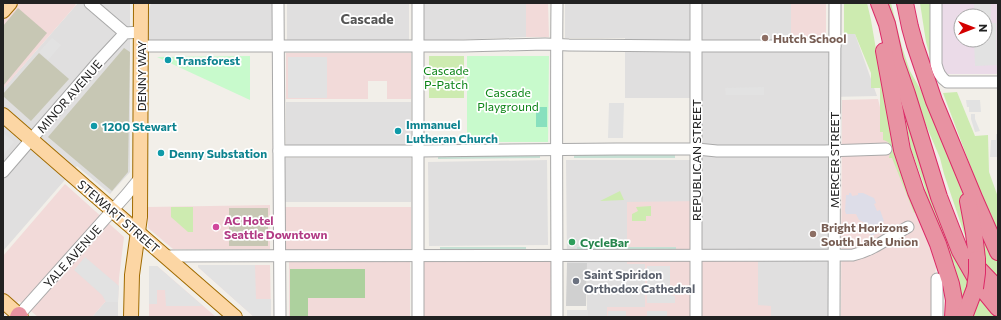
<svg xmlns="http://www.w3.org/2000/svg" width="1001" height="320" font-family="Commissioner,sans-serif">
	<style>
		.residential { fill: #e0dfdf }
		.commercial { fill: #f2dad9 }
		.industrial { fill: #ebdbe8; fill-rule: evenodd }
		.religious { fill: #d0d0d0 }
		.construction { fill: #c7c7b4 }
		.grass { fill: #cdebb0 }
		.forest { fill: #add19e }
		.wetland { fill: #c6e0d4 }
		.park { fill: #c8facc }
		.pitch { fill: #88e0be }
		.parking { fill: #e2e2e2 }
		.plaza { fill: #dddde8 }
		.lines { fill: none; stroke-linecap: round; stroke-linejoin: round }
		.minor-casing { stroke: #a9a9a9; stroke-width: 13 }
		.major-casing { stroke: #a06b00; stroke-width: 16 }
		.highway-casing { stroke: #dc2a67; stroke-width: 18 }
		.minor { stroke: #fff; stroke-width: 11 }
		.major { stroke: #fcd6a4; stroke-width: 14 }
		.highway { stroke: #e892a2; stroke-width: 16 }
		.highway-bridge-casing { stroke: #dc2a67; stroke-width: 18; stroke-linecap: butt }
		.highway-bridge { stroke: #e892a2; stroke-width: 16 }
		.education-dot { fill: #8d6e63; stroke: #fff; stroke-width: 1.5 }
		.culture-dot { fill: #0f9aa8; stroke: #fff; stroke-width: 1.5 }
		.hotel-dot { fill: #d1479c; stroke: #fff; stroke-width: 1.5 }
		.leisure-dot { fill: #2e9e5b; stroke: #fff; stroke-width: 1.5 }
		.worship-dot { fill: #6b7280; stroke: #fff; stroke-width: 1.5 }
		.labels { text-anchor: middle; dominant-baseline: central; stroke-width: 3.5; stroke-linejoin: round; paint-order: stroke }
		.education-label { font-size: 12px; font-weight: bold; fill: #785e54; stroke: #fff; text-anchor: start }
		.culture-label { font-size: 12px; font-weight: bold; fill: #0d838f; stroke: #fff; text-anchor: start }
		.park-label { font-size: 12px; fill: #0c8416; stroke: #fff }
		.street-label { font-size: 12px; fill: #222; stroke: #fff }
		.hotel-label { font-size: 12px; font-weight: bold; fill: #b23c85; stroke: #fff; text-anchor: start }
		.leisure-label { font-size: 12px; font-weight: bold; fill: #27864d; stroke: #fff; text-anchor: start }
		.worship-label { font-size: 12px; font-weight: bold; fill: #5b616d; stroke: #fff; text-anchor: start }
		.quarter-label { font-size: 14px; font-weight: bold; fill: #555; stroke: #fff }
	</style>
	<rect width="100%" height="100%" fill="#f2efe9"/>
	<!-- residential -->
	<g class="residential">
		<path d="M 78,3 L 130,3 L 130,172 L 110,194 L 77,166 L 3,251 L 3,89 Z"/>
		<path d="M 151,3 L 273,3 L 273,42 L 147,43 L 147,15 Z"/>
		<rect x="287" y="3" width="122" height="38"/>
		<path d="M 424,3 L 526,3 L 526,37 L 424,41 Z"/>
		<path d="M 565,3 L 791,3 L 791,46 L 834,46 L 843,34 L 855,34 L 877,96 L 830,97 L 829,317 L 771,317 L 771,306 L 758,306 L 758,250 L 628,264 L 645,264 L 645,307 L 607,307 L 607,317 L 587,317 L 587,264 L 567,263 L 566,160 L 701,160 L 700,98 L 625,98 L 625,38 L 565,38 Z"/>
		<rect x="286" y="102" width="125" height="43"/>
		<rect x="285" y="158" width="126" height="44"/>
		<path d="M 547,160 L 548,245 L 429,246 L 428,162 Z"/>
		<path d="M 105,302 L 118,302 L 118,317 L 92,317 Z"/>
	</g>
	<!-- commercial -->
	<g class="commercial">
		<path d="M 3,3 L 74,3 L 76,5 L 3,89 Z"/>
		<path d="M 526,3 L 548,3 L 549,37 L 526,37 Z"/>
		<rect x="791" y="3" width="35" height="43"/>
		<path d="M 286,53 L 411,53 L 411,99 L 387,99 L 387,81 L 368,81 L 368,99 L 286,99 Z"/>
		<path d="M 878,99 L 891,152 L 920,224 L 937,262 L 935,273 L 935,317 L 841,317 L 842,100 Z"/>
		<path d="M 65,184 L 124,237 L 119,278 L 118,302 L 105,302 L 92,317 L 38,317 L 19,301 L 3,316 L 3,256 Z"/>
		<path d="M 701,201 L 701,250 L 758,250 L 758,305 L 771,306 L 771,317 L 607,317 L 607,307 L 645,307 L 645,264 L 627,264 L 627,202 Z"/>
		<path d="M 270,205 L 270,249 L 173,249 L 148,228 L 148,207 Z"/>
		<rect x="285" y="207" width="126" height="43"/>
		<rect x="418" y="255" width="139" height="62"/>
		<rect x="289" y="262" width="121" height="55"/>
		<path d="M 198,265 L 270,265 L 271,317 L 254,317 L 198,267 Z"/>
		<path d="M 149,266 L 157,266 L 216,317 L 149,317 Z"/>
	</g>
	<!-- industrial -->
	<path class="industrial" d="M 940,3 L 998,3 L 998,74 L 940,74 ZM 961,16 L 985,16 L 985,40 L 961,40 Z"/>
	<!-- religious -->
	<path class="religious" d="M 567,263 L 587,263 L 586,306 L 566,306 Z"/>
	<!-- construction -->
	<g class="construction">
		<path d="M 18,8 L 47,33 L 3,86 L 3,26 Z"/>
		<path d="M 124,48 L 130,52 L 128,172 L 112,191 L 48,137 Z"/>
		<path d="M 39,53 L 69,79 L 31,121 L 3,96 L 3,94 Z"/>
		<rect x="229" y="208" width="39" height="38"/>
	</g>
	<!-- grass -->
	<g class="grass">
		<path d="M 844,3 L 867,3 L 871,20 L 885,102 L 917,211 L 914,213 L 892,158 L 889,158 C 891,150 894,143 883,140 L 883,132 L 880,132 L 880,88 L 871,88 L 871,73 L 855,34 L 844,34 Z"/>
		<path d="M 888,3 L 891,3 L 902,47 L 910,71 L 927,101 L 958,178 L 966,207 L 969,248 L 944,174 L 940,158 L 915,99 L 894,34 Z"/>
		<path d="M 920,3 L 931,3 L 930,56 L 926,42 Z"/>
		<rect x="429" y="56" width="35" height="42"/>
		<path d="M 957,92 L 975,136 L 988,135 L 989,172 L 998,197 L 998,237 L 982,197 L 943,93 Z"/>
		<path d="M 901,97 L 971,280 L 962,305 L 954,262 L 953,263 L 952,263 L 926,193 L 924,185 L 911,149 Z"/>
		<path d="M 620,191 L 624,200 L 600,201 Z"/>
		<path d="M 651,206 L 651,216 L 646,216 L 646,221 L 632,221 L 632,214 L 638,211 L 636,207 Z"/>
		<path d="M 171,207 L 193,207 L 193,232 L 188,232 L 171,217 Z"/>
		<path d="M 978,221 L 990,249 L 998,263 L 998,301 L 987,286 Z"/>
		<path d="M 978,291 L 998,314 L 998,317 L 968,317 Z"/>
	</g>
	<!-- forest -->
	<path class="forest" d="M 290,269 L 365,269 L 365,298 L 308,298 L 308,317 L 290,317 Z"/>
	<!-- wetland -->
	<g class="wetland">
		<path d="M 540,153 L 540,158 L 438,159 L 438,155 Z"/>
		<rect x="574" y="153" width="101" height="5"/>
		<rect x="440" y="247" width="86" height="4"/>
		<rect x="577" y="247" width="99" height="4"/>
	</g>
	<!-- park -->
	<g class="park">
		<path d="M 250,56 L 250,100 L 157,57 Z"/>
		<path d="M 467,56 L 549,56 L 548,142 L 467,142 Z"/>
	</g>
	<!-- pitch -->
	<rect class="pitch" x="536" y="107" width="11" height="20"/>
	<!-- parking -->
	<g class="parking">
		<path d="M 974,3 L 991,3 L 991,23 L 996,23 L 997,65 L 975,66 L 974,40 L 985,40 L 985,16 L 974,16 Z"/>
		<path d="M 52,38 L 61,45 L 48,60 L 39,52 Z"/>
		<rect x="288" y="57" width="39" height="41"/>
		<path d="M 764,87 L 764,95 L 726,95 L 725,88 Z"/>
		<path d="M 966,100 L 980,100 L 981,112 L 969,112 L 969,107 L 967,107 Z"/>
		<path d="M 609,103 L 624,103 L 623,138 L 608,138 Z"/>
		<path d="M 971,114 L 975,114 L 975,119 L 980,131 L 975,132 L 971,119 Z"/>
		<path d="M 3,133 L 14,142 L 3,156 Z"/>
		<path d="M 996,134 L 998,134 L 998,152 L 997,152 L 997,157 L 990,157 L 991,140 L 996,140 Z"/>
		<path d="M 85,257 L 119,286 L 118,302 L 106,302 L 102,295 L 74,270 Z"/>
		<path d="M 198,265 L 255,265 L 256,299 L 271,299 L 271,317 L 254,317 L 198,267 Z"/>
		<path d="M 149,266 L 157,266 L 203,306 L 166,306 L 165,290 L 157,290 L 157,304 L 149,304 Z"/>
		<path d="M 647,266 L 670,266 L 670,295 L 675,296 L 675,303 L 647,303 Z"/>
		<rect x="567" y="310" width="21" height="7"/>
		<rect x="608" y="311" width="18" height="6"/>
		<rect x="647" y="311" width="20" height="6"/>
	</g>
	<!-- plaza -->
	<path class="plaza" d="M 849,193 L 851,193 L 852,196 L 858,195 L 858,193 L 863,193 L 874,198 L 876,203 L 874,204 L 877,211 L 880,210 L 884,221 L 879,224 L 881,232 L 871,236 L 865,223 L 859,220 L 856,214 L 846,214 L 845,211 L 846,195 L 849,195 Z"/>
	<g class="lines">
		<defs>
			<g id="minor">
				<path d="M 90,3 L 125,33"/>
				<path d="M 278,3 L 280,317"/>
				<path d="M 418,3 L 418,317"/>
				<path d="M 696,3 L 696,317"/>
				<path d="M 936,3 L 936,64 C 938,72 940,77 947,82 L 998,82"/>
				<path d="M 141,46 L 464,46 L 545,44 L 569,45 L 686,46 L 835,46"/>
				<path d="M 279,151 L 418,151 L 617,149 L 697,149 L 717,151 L 825,151 L 886,149"/>
				<path d="M 3,172 L 98,62 L 125,33 L 141,32"/>
				<path d="M 165,256 L 853,255 C 874,250 889,237 908,227"/>
				<path d="M 937,279 L 937,317"/>
				<path d="M 19,315 L 127,194 L 140,178"/>
				<path d="M 557,317 C 557,212 556,108 557,3"/>
				<path d="M 834,317 L 835,3"/>
			</g>
			<g id="major">
				<path d="M 3,11 L 10,3"/>
				<path d="M 3,115 L 235,317"/>
				<path d="M 3,301 L 21,317"/>
				<path d="M 131,317 L 132,275 L 140,217 L 141,3"/>
			</g>
			<g id="highway">
				<path d="M 879,3 L 887,24 L 895,60 L 907,94 L 939,197 L 951,228 L 960,251 L 980,286 L 998,308"/>
				<path d="M 905,3 L 910,27 L 915,45 L 934,101 L 975,200 L 998,252"/>
				<path d="M 884,51 L 902,150 L 916,192 L 938,244 L 951,284 L 954,300 L 953,317"/>
				<path d="M 968,201 L 974,233 L 977,259"/>
				<path d="M 977,267 L 998,289"/>
				<path d="M 18,317 L 19,315"/>
				<path d="M 964,317 L 975,288"/>
			</g>
		</defs>
		<!-- minor casing -->
		<use href="#minor" class="minor-casing"/>
		<!-- major casing -->
		<use href="#major" class="major-casing"/>
		<!-- highway casing -->
		<use href="#highway" class="highway-casing"/>
		<!-- minor -->
		<use href="#minor" class="minor"/>
		<!-- major -->
		<use href="#major" class="major"/>
		<!-- highway -->
		<use href="#highway" class="highway"/>
		<defs>
			<path id="highway-bridge" d="M 975,288 L 977,273 L 977,259"/>
		</defs>
		<!-- highway-bridge casing -->
		<use href="#highway-bridge" class="highway-bridge-casing"/>
		<!-- highway-bridge -->
		<use href="#highway-bridge" class="highway-bridge"/>
	</g>
	<!-- markers -->
	<g class="education-dot">
		<circle cx="765" cy="38" r="4"/>
		<circle cx="813" cy="234" r="4"/>
	</g>
	<g class="culture-dot">
		<circle cx="168" cy="60" r="4"/>
		<circle cx="94" cy="126" r="4"/>
		<circle cx="398" cy="131" r="4"/>
		<circle cx="161" cy="153" r="4"/>
	</g>
	<circle class="hotel-dot" cx="216" cy="227" r="4"/>
	<circle class="leisure-dot" cx="572" cy="242" r="4"/>
	<circle class="worship-dot" cx="576" cy="281" r="4"/>
	<g class="labels">
		<!-- education labels -->
		<g class="education-label">
			<text x="773" y="38">Hutch School</text>
			<text x="821" y="227">Bright Horizons<tspan x="821" dy="14">South Lake Union</tspan></text>
		</g>
		<!-- culture labels -->
		<g class="culture-label">
			<text x="176" y="60">Transforest</text>
			<text x="406" y="124">Immanuel<tspan x="406" dy="14">Lutheran Church</tspan></text>
			<text x="102" y="126">1200 Stewart</text>
			<text x="169" y="153">Denny Substation</text>
		</g>
		<!-- park labels -->
		<g class="park-label">
			<text x="446" y="70">Cascade<tspan x="446" dy="14">P-Patch</tspan></text>
			<text x="508" y="92">Cascade<tspan x="508" dy="14">Playground</tspan></text>
		</g>
		<!-- street labels -->
		<g class="street-label">
			<text transform="translate(141 76) rotate(-90)">DENNY WAY</text>
			<text transform="translate(69 96) rotate(-49)">MINOR AVENUE</text>
			<text transform="translate(696 160) rotate(-90)">REPUBLICAN STREET</text>
			<text transform="translate(834 160) rotate(-90)">MERCER STREET</text>
			<text transform="translate(119 216) rotate(41)">STEWART STREET</text>
			<text transform="translate(72 256) rotate(-48)">YALE AVENUE</text>
		</g>
		<!-- hotel labels -->
		<g class="hotel-label">
			<text x="224" y="220">AC Hotel<tspan x="224" dy="14">Seattle Downtown</tspan></text>
		</g>
		<!-- leisure labels -->
		<g class="leisure-label">
			<text x="580" y="242">CycleBar</text>
		</g>
		<!-- worship labels -->
		<g class="worship-label">
			<text x="584" y="274">Saint Spiridon<tspan x="584" dy="14">Orthodox Cathedral</tspan></text>
		</g>
		<!-- quarter labels -->
		<g class="quarter-label">
			<text x="367" y="18">Cascade</text>
		</g>
	</g>
	<!-- border -->
	<rect width="1001" height="320" fill="none" stroke="#222222" stroke-width="8"/>
	<!-- north arrow -->
	<g transform="translate(973 28) rotate(90)"><circle r="19" fill="#ffffff" stroke="#a7a7a7"/>
	<path d="M0-3L7 15L0 10L-7 15Z" fill="#d40000"/>
	<text y="-6" font-size="11" font-weight="bold" text-anchor="middle" fill="#222222">N</text>
	</g>
</svg>
